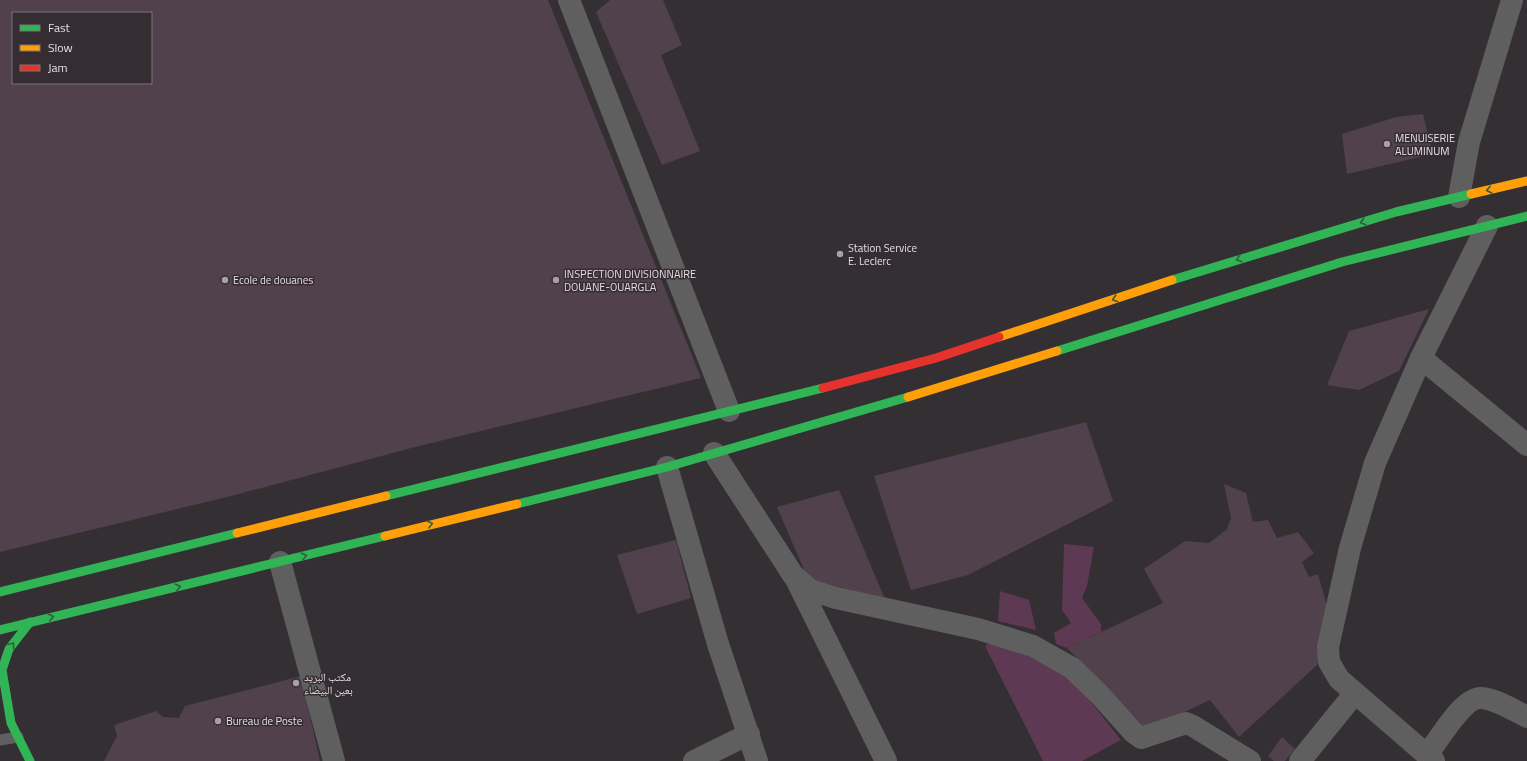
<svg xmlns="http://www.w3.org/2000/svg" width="1527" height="761" font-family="'Titillium Web','Noto Naskh Arabic',sans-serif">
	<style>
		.green { fill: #5e3954 }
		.building { fill: #50414c; fill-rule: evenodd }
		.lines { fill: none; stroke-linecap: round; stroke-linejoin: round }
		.lane { stroke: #605f60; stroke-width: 11 }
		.street { stroke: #605f60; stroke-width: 22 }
		.fast { stroke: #30b455; stroke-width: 9 }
		.slow { stroke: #ff9f0a; stroke-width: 9 }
		.jam { stroke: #e5322d; stroke-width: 9 }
		.oneway { stroke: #345c3f }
		.poi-dot { fill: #a7a1a5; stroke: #362d33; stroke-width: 1.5 }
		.labels { text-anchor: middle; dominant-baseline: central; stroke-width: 3; stroke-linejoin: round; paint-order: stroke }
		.poi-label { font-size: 11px; fill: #e5dfe3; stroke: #362d33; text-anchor: start }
	</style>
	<rect width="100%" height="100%" fill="#342f32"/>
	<!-- green -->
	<g class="green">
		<path d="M 1064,544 L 1094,547 L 1087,586 L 1082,598 L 1101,624 L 1101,632 L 1067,648 L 1056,644 L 1054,633 L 1071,623 L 1062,610 Z"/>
		<path d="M 1000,591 L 1029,600 L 1036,630 L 998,621 Z"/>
		<path d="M 993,640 L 1069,674 L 1121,740 L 1082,761 L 1043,761 L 985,646 Z"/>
	</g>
	<!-- building -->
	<g class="building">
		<path d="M 0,0 L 548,0 L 701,378 L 419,446 L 231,496 L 0,552 ZM 13,13 L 151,13 L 151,83 L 13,83 Z"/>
		<path d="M 610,0 L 663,0 L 682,45 L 661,55 L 700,151 L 662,165 L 596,12 Z"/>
		<path d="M 1423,114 L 1433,154 L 1347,174 L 1342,134 L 1396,117 Z"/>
		<path d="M 1429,309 L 1399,371 L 1359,390 L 1327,385 L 1349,331 Z"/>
		<path d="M 1086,422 L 1113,501 L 968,575 L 911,590 L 874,476 Z"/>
		<path d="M 1224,484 L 1246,493 L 1253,522 L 1268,520 L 1277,538 L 1298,532 L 1314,553 L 1302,562 L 1309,577 L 1318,574 L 1328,610 L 1324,643 L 1317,665 L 1239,737 L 1210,700 L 1146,730 L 1067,648 L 1163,603 L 1144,569 L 1185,541 L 1209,543 L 1227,529 L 1231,518 Z"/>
		<path d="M 839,490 L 885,599 L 808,579 L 777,507 Z"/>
		<path d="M 676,540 L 691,598 L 637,614 L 617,555 Z"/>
		<path d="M 301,676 L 320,761 L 104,761 L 117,736 L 114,725 L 156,711 L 163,717 L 179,718 L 185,706 Z"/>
		<path d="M 1282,737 L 1295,749 L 1285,761 L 1274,761 L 1268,756 Z"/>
	</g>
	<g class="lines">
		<!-- lane -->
		<path class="lane" d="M 0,740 L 18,737"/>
		<!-- street -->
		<g class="street">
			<path d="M 569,0 L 729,411"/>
			<path d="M 1459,197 L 1469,142 L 1512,0"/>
			<path d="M 1421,358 L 1527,445"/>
			<path d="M 714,453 L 793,575 L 810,590 L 836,598 L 978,629 L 1033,646 L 1072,668 L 1098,693 L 1133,732 L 1141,738 L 1186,723 L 1193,726 L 1250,761"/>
			<path d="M 667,467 L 718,644 L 757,761"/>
			<path d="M 280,562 L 334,761"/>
			<path d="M 796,579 L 886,761"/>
			<path d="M 1427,755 C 1438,741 1463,697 1481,698 C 1496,699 1513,710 1527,717"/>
			<path d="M 694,761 L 749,734"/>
			<path d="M 1300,761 L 1355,693"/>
			<path d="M 1434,761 L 1339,679 L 1329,662 L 1328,647 L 1350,548 L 1375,463 L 1421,358 L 1487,226"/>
		</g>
		<!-- fast -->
		<g class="fast">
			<path d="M 1172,280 L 1396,212 L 1471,194"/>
			<path d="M 1057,351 L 1342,262 L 1527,216"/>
			<path d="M 386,496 L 823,388"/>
			<path d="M 517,504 L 667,467 L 908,397"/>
			<path d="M 0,592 L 237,533"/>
			<path d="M 30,622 L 9,649 L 2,670 L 11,723 L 30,761"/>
			<path d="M 0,630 L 385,536"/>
		</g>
		<!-- slow -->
		<g class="slow">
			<path d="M 1471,194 L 1527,181"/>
			<path d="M 999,337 L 1172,280"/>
			<path d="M 908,397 L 1057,351"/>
			<path d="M 237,533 L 386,496"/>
			<path d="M 385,536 L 517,504"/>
		</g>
		<!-- jam -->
		<path class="jam" d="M 823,388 L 936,358 L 999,337"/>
	</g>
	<!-- one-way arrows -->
	<defs><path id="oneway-chevron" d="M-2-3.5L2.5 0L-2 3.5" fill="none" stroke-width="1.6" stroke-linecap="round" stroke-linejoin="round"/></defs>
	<g class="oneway">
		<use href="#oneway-chevron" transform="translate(1489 190) rotate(167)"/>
		<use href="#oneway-chevron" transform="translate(1363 222) rotate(163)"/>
		<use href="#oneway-chevron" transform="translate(1239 259) rotate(163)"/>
		<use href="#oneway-chevron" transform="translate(1115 299) rotate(162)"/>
		<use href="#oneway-chevron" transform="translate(430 524) rotate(-14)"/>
		<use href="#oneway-chevron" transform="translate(304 556) rotate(-14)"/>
		<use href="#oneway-chevron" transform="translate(178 587) rotate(-13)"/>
		<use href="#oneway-chevron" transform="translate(51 617) rotate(-13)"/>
		<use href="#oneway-chevron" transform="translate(12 645) rotate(-54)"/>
	</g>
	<!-- markers -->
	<g class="poi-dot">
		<circle cx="1387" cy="144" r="4"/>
		<circle cx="840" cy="254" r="4"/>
		<circle cx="225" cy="280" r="4"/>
		<circle cx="556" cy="280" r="4"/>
		<circle cx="296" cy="683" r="4"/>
		<circle cx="218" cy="721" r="4"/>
	</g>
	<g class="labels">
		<!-- poi labels -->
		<g class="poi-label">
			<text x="1395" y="138">MENUISERIE<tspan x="1395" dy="13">ALUMINUM</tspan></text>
			<text x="848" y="248">Station Service<tspan x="848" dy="13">E. Leclerc</tspan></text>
			<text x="564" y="274">INSPECTION DIVISIONNAIRE<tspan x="564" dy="13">DOUANE-OUARGLA</tspan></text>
			<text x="233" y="280">Ecole de douanes</text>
			<text x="304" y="677">مكتب البريد<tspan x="304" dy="13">بعين البيضاء</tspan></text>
			<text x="226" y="721">Bureau de Poste</text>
		</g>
	</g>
	<!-- legend -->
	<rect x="12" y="12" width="140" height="72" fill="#362d33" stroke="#7c7479"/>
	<rect x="20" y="25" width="20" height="6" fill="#30b455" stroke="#7c7479"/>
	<text x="48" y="32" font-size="12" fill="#e5dfe3">Fast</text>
	<rect x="20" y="45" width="20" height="6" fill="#ff9f0a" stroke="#7c7479"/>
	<text x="48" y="52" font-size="12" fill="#e5dfe3">Slow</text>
	<rect x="20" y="65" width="20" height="6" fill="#e5322d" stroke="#7c7479"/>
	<text x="48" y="72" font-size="12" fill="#e5dfe3">Jam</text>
</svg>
